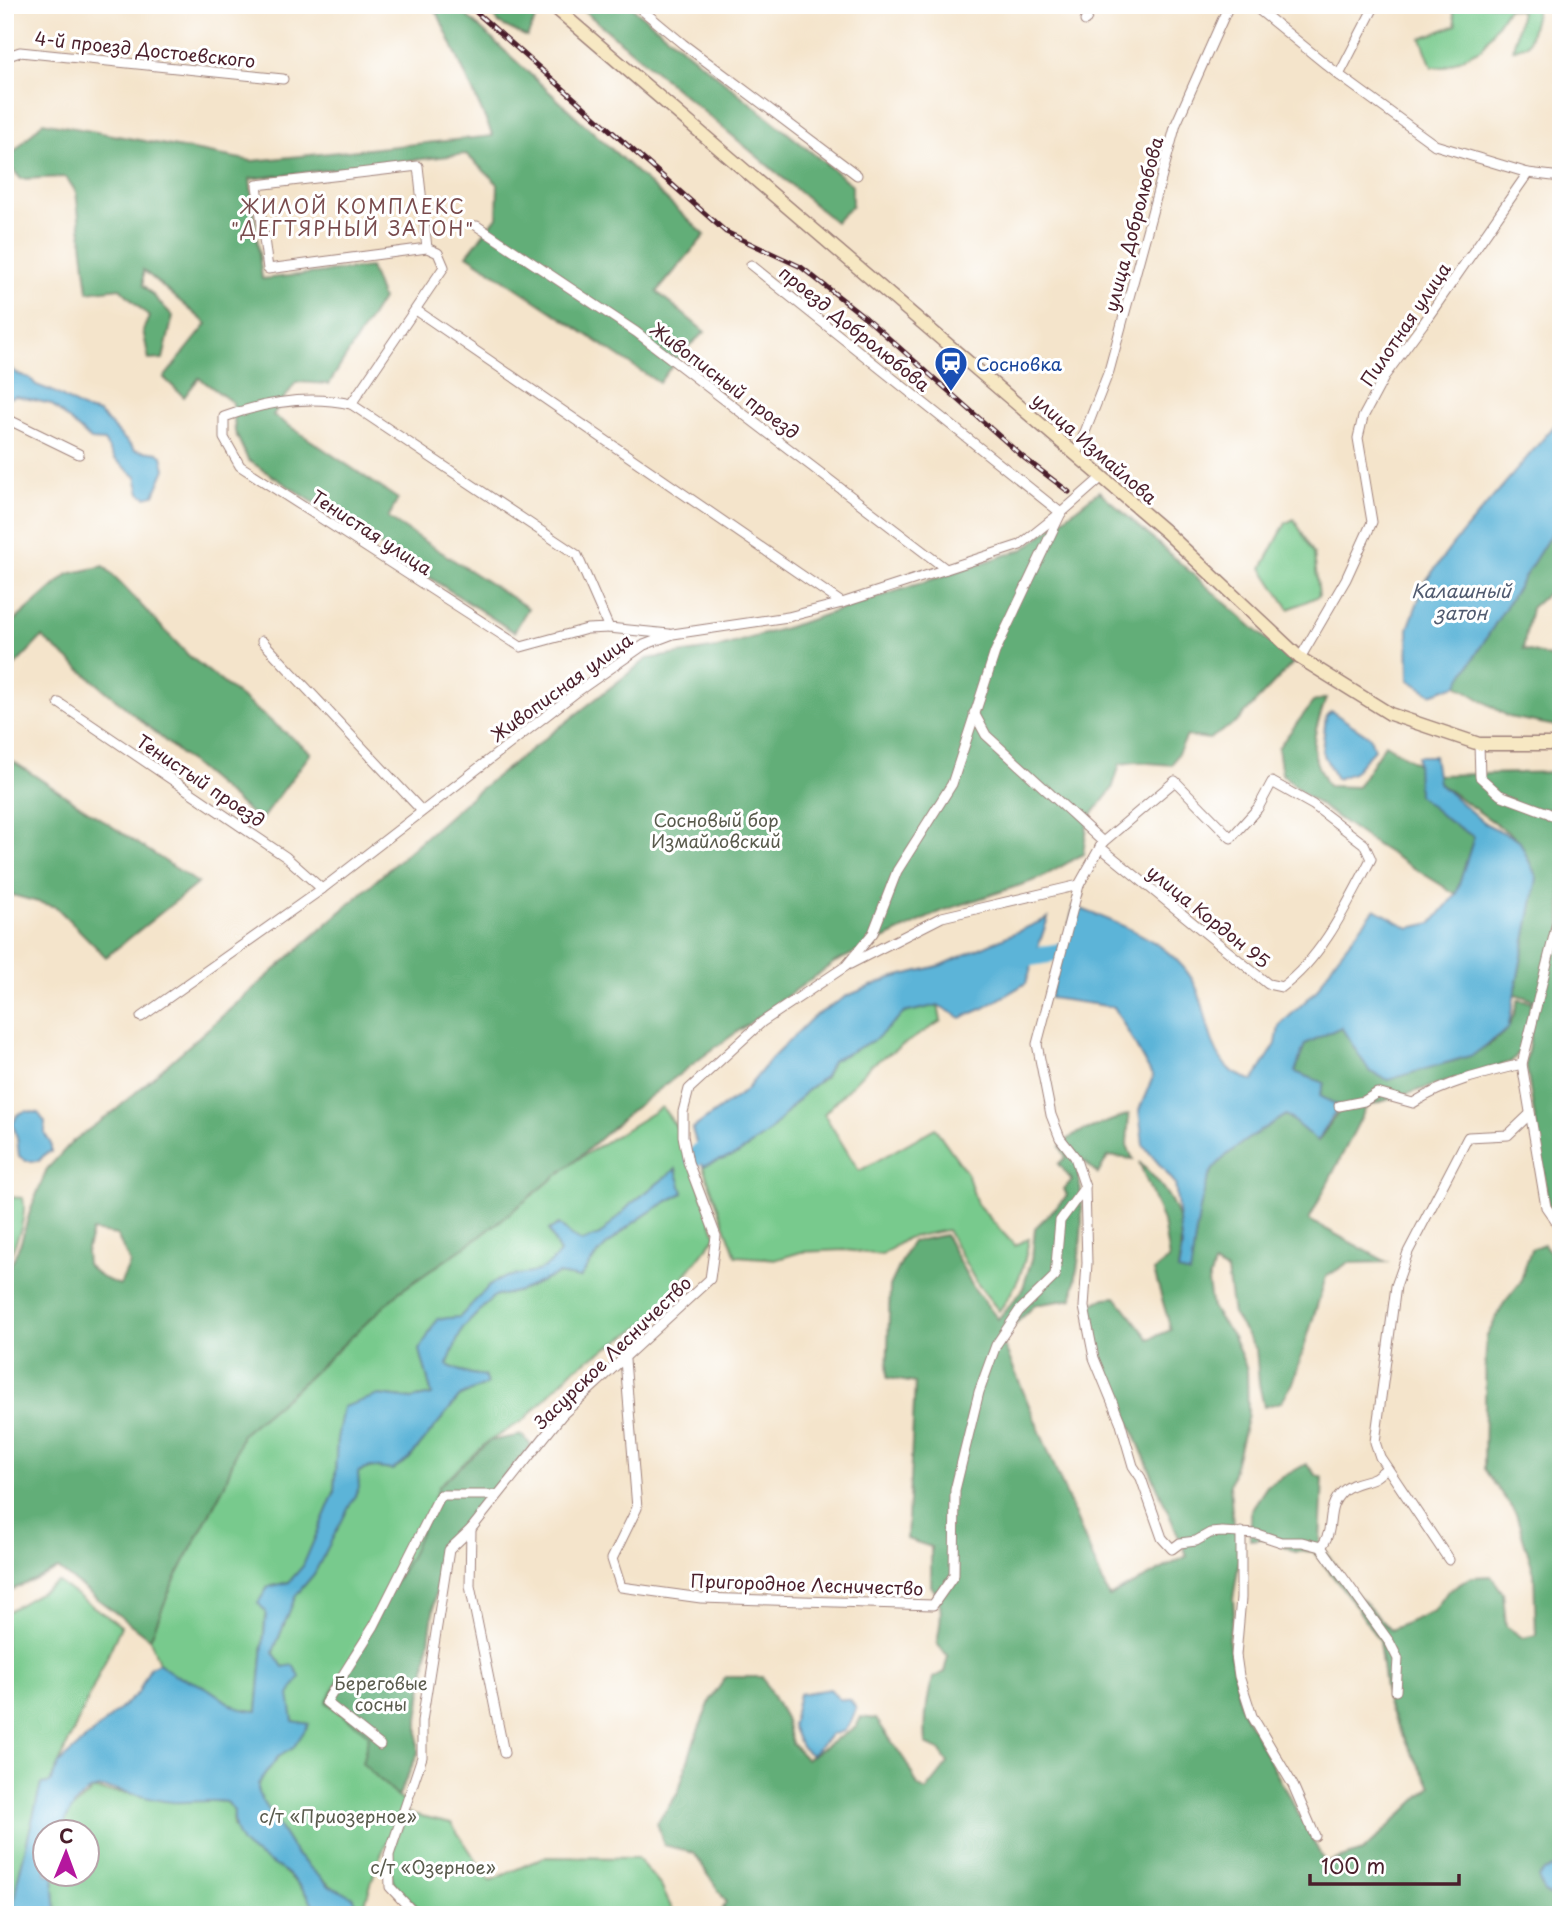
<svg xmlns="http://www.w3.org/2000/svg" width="1566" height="1920" font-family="'Playpen Sans',sans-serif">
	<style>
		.green { fill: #78ca8d; stroke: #61745c; stroke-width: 2 }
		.forest { fill: #62ae78; stroke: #566652; stroke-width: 2; fill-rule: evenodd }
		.water { fill: #5bb4d8; stroke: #526a82; stroke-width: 2 }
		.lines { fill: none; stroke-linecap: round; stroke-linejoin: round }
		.river { stroke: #5bb4d8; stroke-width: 18 }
		.minor-casing { stroke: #9f827b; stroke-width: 11 }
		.secondary-casing { stroke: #9f827b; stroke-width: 15 }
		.minor { stroke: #fff; stroke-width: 9 }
		.secondary { stroke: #f7e8c3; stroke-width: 12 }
		.rail-casing { stroke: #4a1f2b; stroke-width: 5 }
		.rail { stroke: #fff; stroke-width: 2.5; stroke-dasharray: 8; stroke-linecap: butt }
		.labels { text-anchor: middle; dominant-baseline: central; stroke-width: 6; stroke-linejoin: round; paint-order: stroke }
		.street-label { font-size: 18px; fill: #4a1f2b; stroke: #fff }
		.transit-label { font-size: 18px; fill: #164399; stroke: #fff; text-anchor: start }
		.park-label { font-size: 18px; fill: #5a5b4d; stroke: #fff }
		.neighbourhood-label { font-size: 19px; letter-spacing: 2px; fill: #794b4d; stroke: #fff }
		.water-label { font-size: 19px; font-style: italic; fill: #515b70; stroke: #fff }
	</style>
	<rect width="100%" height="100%" fill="#fff"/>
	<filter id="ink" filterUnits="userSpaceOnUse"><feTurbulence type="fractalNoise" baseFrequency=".0143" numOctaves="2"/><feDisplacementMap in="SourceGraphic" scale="14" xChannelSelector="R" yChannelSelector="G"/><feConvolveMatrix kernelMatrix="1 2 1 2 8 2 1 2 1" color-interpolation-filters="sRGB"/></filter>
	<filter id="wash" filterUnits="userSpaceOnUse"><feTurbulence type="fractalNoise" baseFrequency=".00686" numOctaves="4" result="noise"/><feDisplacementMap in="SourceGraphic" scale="28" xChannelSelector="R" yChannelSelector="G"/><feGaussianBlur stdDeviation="1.57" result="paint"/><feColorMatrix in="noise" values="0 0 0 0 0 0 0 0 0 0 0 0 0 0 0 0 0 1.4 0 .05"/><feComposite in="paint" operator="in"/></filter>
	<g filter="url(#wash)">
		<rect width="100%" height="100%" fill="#f4e4cb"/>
		<!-- green -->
		<g class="green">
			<path d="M 1452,5 L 1538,5 L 1528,44 L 1513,50 L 1521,11 L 1508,8 L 1482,48 L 1445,67 L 1432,67 L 1421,38 L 1456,25 Z"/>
			<path d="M 1294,519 L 1314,554 L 1319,596 L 1289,609 L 1262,568 L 1286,523 Z"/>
			<path d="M 938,1005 L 941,1021 L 871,1065 L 824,1114 L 859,1171 L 935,1128 L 967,1173 L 977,1204 L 1015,1246 L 1029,1238 C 1024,1270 1018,1285 999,1311 L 976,1282 L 947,1230 L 907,1238 L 882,1255 L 845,1250 L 801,1252 L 778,1259 L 736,1256 L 703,1166 L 738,1154 L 769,1132 L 805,1092 L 825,1077 L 832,1061 L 876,1039 L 904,1013 Z"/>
			<path d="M 662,1107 L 683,1136 L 716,1236 L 648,1322 L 574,1369 L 524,1420 L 489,1441 L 439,1486 L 369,1735 L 398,1797 L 406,1802 L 378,1861 L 363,1910 L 318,1876 L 296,1854 L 258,1793 L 258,1784 L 278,1757 L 293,1748 L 308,1724 L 293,1721 L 283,1667 L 273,1652 L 296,1595 L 314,1574 L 358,1488 L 358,1472 L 371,1467 L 392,1470 L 409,1459 L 460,1396 L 487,1384 L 484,1376 L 465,1373 L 446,1365 L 462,1329 L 493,1297 L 520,1291 L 558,1274 L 580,1278 C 603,1240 644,1213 683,1193 L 676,1169 L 631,1204 L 600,1235 L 582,1242 L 571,1236 L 559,1224 L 549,1230 L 560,1253 L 548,1267 L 527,1276 L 498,1279 L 460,1317 L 420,1350 L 432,1395 L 412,1399 L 379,1395 L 337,1439 L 334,1493 L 304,1566 L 289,1582 L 268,1587 L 257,1711 L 239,1710 L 203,1686 L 173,1676 L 159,1663 L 150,1639 L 171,1587 L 225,1484 L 242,1434 L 299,1386 L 399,1292 L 482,1235 L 575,1161 Z"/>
			<path d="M 5,1197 L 23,1198 C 28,1221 14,1246 5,1267 Z"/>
			<path d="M 58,1582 L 121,1626 L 50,1783 L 41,1784 L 17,1883 L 12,1915 L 5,1915 L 5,1613 Z"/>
			<path d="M 93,1790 L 226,1802 L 234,1811 L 233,1826 L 298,1884 L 315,1906 L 316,1915 L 56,1915 L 53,1875 L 88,1874 L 88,1832 L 61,1832 L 69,1812 Z"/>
			<path d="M 408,1813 L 451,1823 L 490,1881 L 544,1857 L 637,1858 L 661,1886 L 675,1915 L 426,1915 C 416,1905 401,1894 394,1883 C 383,1863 399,1831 408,1813 Z"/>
		</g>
		<!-- forest -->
		<g class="forest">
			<path d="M 430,5 L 455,5 L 705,235 L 657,292 L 705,332 L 682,352 L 659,383 L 467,255 L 497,217 L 498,184 L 466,154 L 250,179 L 262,279 L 370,267 L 382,299 L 329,384 L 296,382 L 273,415 L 398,499 L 388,518 L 528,608 L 514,632 L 248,460 L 235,432 L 233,403 L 199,378 L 184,397 L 164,378 L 207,324 L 143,270 L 143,285 L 173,316 L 163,359 L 149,360 L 143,330 L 149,317 L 120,288 L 88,292 L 76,192 L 66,177 L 21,179 L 5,161 L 43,122 L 252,161 L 493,136 L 439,16 Z"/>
			<path d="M 488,5 L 537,5 L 538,14 L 527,37 L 498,23 Z"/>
			<path d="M 577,5 L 629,5 L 852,185 L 852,206 L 835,222 Z"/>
			<path d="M 1099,491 L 1293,663 L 1237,722 L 1209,739 L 1187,736 L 1172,765 L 1136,762 L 1120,764 L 1112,789 L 1088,820 L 1083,854 L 1039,879 L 942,911 L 835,962 L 709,1052 L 632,1110 L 575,1161 L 482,1235 L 399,1292 L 299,1386 L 242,1434 L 225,1484 L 171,1587 L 150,1639 L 58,1569 L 5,1593 L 5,1278 L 21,1242 L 31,1208 L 47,1169 L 73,1141 L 117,1109 L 474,794 L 647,659 L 717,648 L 788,627 L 1024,549 ZM 92,1231 L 117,1235 L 130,1263 L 120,1285 L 102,1278 L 87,1265 L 86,1252 Z"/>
			<path d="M 1561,518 L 1561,581 L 1531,608 L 1523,649 L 1553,658 L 1561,655 L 1561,727 L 1509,717 L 1457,685 Z"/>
			<path d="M 104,566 L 188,655 L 311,753 L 260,821 L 42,637 L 5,676 L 5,629 L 68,574 Z"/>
			<path d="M 1326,698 C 1314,736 1305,749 1328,786 L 1357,787 L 1385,744 L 1436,775 L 1561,772 L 1561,1222 L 1549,1207 L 1526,1064 L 1536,1001 L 1515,994 L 1537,878 L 1519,840 L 1438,783 L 1419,795 L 1446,819 L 1474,837 L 1456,894 L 1378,846 L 1304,794 L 1282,774 L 1278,748 L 1313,702 Z"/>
			<path d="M 5,756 L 198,883 L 106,957 L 56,907 L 5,893 Z"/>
			<path d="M 1518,1000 L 1532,1002 L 1521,1050 L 1511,1062 L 1367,1106 L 1309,1220 L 1387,1262 L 1348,1263 L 1326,1277 L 1293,1383 L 1281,1402 L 1264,1407 L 1259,1384 L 1256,1349 L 1233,1314 L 1227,1271 L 1214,1264 L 1208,1283 L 1212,1308 L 1233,1337 L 1247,1369 L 1248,1415 L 1230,1484 L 1233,1526 L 1242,1544 L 1233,1599 L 1234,1614 L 1228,1638 L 1240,1706 L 1325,1863 L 1363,1851 L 1431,1786 L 1411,1752 L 1387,1704 L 1379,1641 L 1353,1602 L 1313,1551 L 1295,1552 L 1270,1538 L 1250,1540 L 1251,1510 L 1267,1486 L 1306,1464 L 1316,1475 L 1323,1478 L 1320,1543 L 1350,1587 L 1390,1630 L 1434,1611 L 1448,1591 L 1472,1577 L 1491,1576 L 1503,1593 L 1506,1626 L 1523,1638 L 1536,1635 L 1534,1573 L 1516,1514 L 1484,1469 L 1486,1338 L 1504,1303 L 1520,1283 L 1531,1249 L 1544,1244 L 1561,1267 L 1561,1915 L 720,1915 L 726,1902 L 694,1853 L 664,1845 L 657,1823 L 678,1793 L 695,1738 L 711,1699 L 726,1677 L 762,1677 L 785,1718 L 792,1744 L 806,1759 L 856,1727 L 861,1717 L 876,1719 L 906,1762 L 918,1786 L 926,1791 L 948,1763 L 939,1750 L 926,1744 C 924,1720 926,1700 933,1678 L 944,1672 L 948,1656 L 937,1644 C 940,1624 946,1603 931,1586 L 931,1547 L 907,1539 L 915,1383 L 887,1378 L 890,1286 L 911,1242 L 945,1235 L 973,1287 L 998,1319 L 1022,1291 L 1032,1259 L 1035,1228 L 1067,1196 L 1064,1189 L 1072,1180 L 1058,1164 L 1066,1158 L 1060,1146 L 1075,1134 L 1129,1114 L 1127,1145 L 1133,1159 L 1108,1156 L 1098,1174 L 1084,1161 L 1077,1169 C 1087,1210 1080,1257 1072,1299 L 1035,1305 L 1008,1331 L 1003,1343 L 1109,1597 L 1187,1556 L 1093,1338 L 1089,1306 L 1105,1298 L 1116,1297 L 1149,1339 L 1171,1330 L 1154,1271 L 1169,1259 L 1163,1222 L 1139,1162 C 1175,1196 1187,1221 1178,1270 L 1190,1273 C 1194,1250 1200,1182 1215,1167 C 1234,1145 1262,1130 1286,1115 L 1318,1141 L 1339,1111 L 1320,1096 L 1324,1083 L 1295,1072 L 1305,1044 L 1341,1027 L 1370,1072 C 1418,1068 1471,1068 1506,1030 C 1513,1023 1515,1009 1518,1000 Z"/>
			<path d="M 522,1435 L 531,1445 L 442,1549 L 418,1719 L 418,1753 L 398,1797 L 362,1763 L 369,1735 L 326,1702 L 411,1555 L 439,1486 L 489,1441 Z"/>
		</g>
		<!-- water -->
		<g class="water">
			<path d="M 5,364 L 18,374 L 30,378 L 36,385 L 52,391 L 86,410 L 99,413 L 135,450 L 158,453 L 162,456 L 165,469 L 154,495 L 146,497 L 140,493 L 136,477 L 114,458 L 104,441 L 91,440 L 51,404 L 16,396 L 5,399 Z"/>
			<path d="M 1561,418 L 1561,518 L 1457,685 L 1431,694 L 1409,680 L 1408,629 L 1425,582 L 1453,544 Z"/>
			<path d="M 1331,711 L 1370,737 L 1374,749 L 1353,773 L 1336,779 L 1322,751 L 1326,716 Z"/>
			<path d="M 1417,756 L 1434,756 L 1438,783 L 1484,823 L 1519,840 L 1537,878 L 1508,1029 L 1473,1055 L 1388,1080 L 1370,1072 L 1341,1027 L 1305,1044 L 1295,1072 L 1324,1083 L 1320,1096 L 1339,1106 L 1317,1141 L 1286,1115 C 1262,1130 1234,1145 1215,1167 C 1200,1183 1194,1250 1190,1274 L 1178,1271 L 1182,1248 L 1175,1183 L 1143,1145 L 1139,1110 L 1153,1077 L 1114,1007 L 1050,998 L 1074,906 C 1116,923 1166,938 1192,979 C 1209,1007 1205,1045 1229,1069 C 1234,1075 1245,1077 1253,1081 L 1276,1044 L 1279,1026 L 1316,991 L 1335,960 L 1375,909 L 1409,928 L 1432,923 L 1456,894 L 1474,837 L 1446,819 L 1418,795 Z"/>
			<path d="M 1048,918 L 1026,983 L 984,1008 L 961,1018 L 938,1005 L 904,1013 L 876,1039 L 832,1061 L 825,1076 L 805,1092 L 769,1132 L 738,1154 L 703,1166 L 692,1129 L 746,1090 L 771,1059 L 812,1018 L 847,996 L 891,978 L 942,965 Z"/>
			<path d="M 25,1111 L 38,1113 L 45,1122 L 45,1134 L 51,1144 L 51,1152 L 46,1153 L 39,1161 L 26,1161 L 19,1156 L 17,1138 L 13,1124 L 17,1115 Z"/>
			<path d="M 676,1169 L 683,1193 C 644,1213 603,1240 580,1278 L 558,1274 L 520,1291 L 493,1297 L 462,1329 L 447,1365 L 465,1373 L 484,1376 L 487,1384 L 460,1396 L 409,1459 L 392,1470 L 371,1467 L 358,1472 L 359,1488 L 314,1574 L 296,1595 L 273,1652 L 283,1667 L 293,1665 L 300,1677 L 289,1695 L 293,1721 L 309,1724 L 293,1748 L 278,1757 L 258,1784 L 258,1793 L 296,1854 L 329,1886 L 352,1896 L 363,1915 L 316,1915 C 315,1906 312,1902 307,1895 C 301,1887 295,1880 288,1874 C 261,1854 231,1852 234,1811 L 226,1802 C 208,1799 190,1803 172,1802 C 116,1797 88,1760 61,1832 L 46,1832 L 46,1874 L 53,1875 L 56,1915 L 12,1915 L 17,1883 L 41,1784 L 50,1783 L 59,1763 L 138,1693 L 150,1667 L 159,1663 C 176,1679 184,1677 203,1686 C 225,1697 229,1710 257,1711 L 266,1612 L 258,1603 L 268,1587 L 289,1582 L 303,1566 L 334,1493 L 337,1439 L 343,1407 L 379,1395 L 412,1399 L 432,1395 L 420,1350 L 437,1319 L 460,1317 C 469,1308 490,1282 500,1279 C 528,1270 538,1280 560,1253 L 549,1230 L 559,1224 L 571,1236 L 582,1242 L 600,1235 L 631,1204 Z"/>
			<path d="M 830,1689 L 839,1699 L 850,1700 L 856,1708 L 851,1722 L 844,1731 L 831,1735 L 811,1755 L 801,1747 L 792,1726 L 799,1694 Z"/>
			<path d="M 1557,1866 L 1561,1868 L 1561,1895 L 1553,1897 L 1544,1893 L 1538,1878 L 1544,1871 Z"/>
		</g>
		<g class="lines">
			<!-- river -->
			<g class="river">
				<path d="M 1013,960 L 1079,949"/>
				<path d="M 694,1158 L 714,1137"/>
			</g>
		</g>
	</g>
	<g filter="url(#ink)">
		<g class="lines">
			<defs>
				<g id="minor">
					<path d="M 636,5 L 683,44 L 857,175"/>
					<path d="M 1253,5 L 1339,75 L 1435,145 L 1528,173 L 1561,177"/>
					<path d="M 1085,21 L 1094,5"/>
					<path d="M 5,57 L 20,52 L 283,79"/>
					<path d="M 1339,75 L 1375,5"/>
					<path d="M 477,226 L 636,332 L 946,569"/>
					<path d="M 427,248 L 418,166 L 257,185 L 268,269 L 427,248 L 438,253 L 444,267 L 351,404 C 308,395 265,402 224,417 L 224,438 L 240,466 L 521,647 L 587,629 L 609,628"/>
					<path d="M 751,265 L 1061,513 L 1102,477"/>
					<path d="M 416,310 L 842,603"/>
					<path d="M 351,404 L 577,555 L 609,628 L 669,634"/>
					<path d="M 5,418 L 79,454"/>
					<path d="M 1076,455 L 1109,371 L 1176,124 L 1229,5"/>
					<path d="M 262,641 L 422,811"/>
					<path d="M 1300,658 L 1346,579 L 1372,522 L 1358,438 L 1363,417 L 1386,374 L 1423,324 L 1528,173"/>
					<path d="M 59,703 L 286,857 L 322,889"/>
					<path d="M 974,713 L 986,735 L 1103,842 L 1079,885 L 1037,1044 L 1051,1115 L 1060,1138 L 1075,1157 L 1085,1187 L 1087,1263 L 1084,1307 L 1094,1358 L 1120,1421 L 1133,1466 L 1141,1478 L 1162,1538 L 1172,1549 L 1180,1543 L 1196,1541 L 1210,1533 L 1222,1532 L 1257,1534 L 1281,1542 L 1302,1542 L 1321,1547 L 1390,1643 L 1398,1659 L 1396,1691"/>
					<path d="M 1479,744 L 1480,777 L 1500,795 L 1548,813 L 1561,821"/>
					<path d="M 1100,847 L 1268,984 L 1282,987 C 1323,957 1347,904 1371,859 L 1364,844 L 1313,805 L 1272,782 L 1258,808 L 1231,838 L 1175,781 L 1103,842"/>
					<path d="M 1561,907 L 1522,1064 L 1546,1207 L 1561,1229"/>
					<path d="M 850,964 L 942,917 L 1079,885"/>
					<path d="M 141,1017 L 322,889 L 578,691 L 644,645 L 673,634 L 788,617 L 842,603 L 1020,545 L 1059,514"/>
					<path d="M 1339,1106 L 1364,1101 L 1377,1093 L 1413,1103 C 1446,1082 1484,1073 1522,1064"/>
					<path d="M 625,1360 L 637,1508 L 612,1559 L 621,1587 L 701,1598 L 933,1605 L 954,1575 L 955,1490 L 979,1392 L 996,1345 L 1019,1311 L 1055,1276 L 1060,1221 L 1085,1187"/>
					<path d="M 471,1529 L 470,1586 L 504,1753"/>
					<path d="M 1241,1532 L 1241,1598 L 1236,1655 L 1239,1676 L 1252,1716 L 1293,1785 L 1315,1836"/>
					<path d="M 1321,1547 C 1337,1528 1323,1510 1343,1491 C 1353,1482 1362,1483 1374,1478 C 1378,1476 1383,1471 1387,1468"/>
					<path d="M 1449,1560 L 1380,1457 L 1375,1442 L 1396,1286 L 1408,1252 L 1468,1137 L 1508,1135 L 1530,1114"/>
					<path d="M 380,1745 L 326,1702 L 374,1626 L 440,1495 L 497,1495"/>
					<path d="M 416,1915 L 390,1887 L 389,1855 L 422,1757 L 422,1721 L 449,1550 L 471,1529 L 562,1415 L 710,1279 L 716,1236 L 688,1162 L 683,1136 L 683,1112 L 689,1089 L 762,1022 L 846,966 L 873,933 L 897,871 L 952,784 L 995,652 L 1061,513"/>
				</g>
				<path id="secondary" d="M 552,5 L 1165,531 L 1300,658 L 1390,714 L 1479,744 L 1561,744"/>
			</defs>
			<!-- minor casing -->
			<use href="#minor" class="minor-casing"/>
			<!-- secondary casing -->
			<use href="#secondary" class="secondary-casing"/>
			<!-- minor -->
			<use href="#minor" class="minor"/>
			<!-- secondary -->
			<use href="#secondary" class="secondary"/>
			<defs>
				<path id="rail" d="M 468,5 L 726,232 L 801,267 L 866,318 L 1023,457 L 1069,492"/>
			</defs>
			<!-- rail casing -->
			<use href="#rail" class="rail-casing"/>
			<!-- rail -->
			<use href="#rail" class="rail"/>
		</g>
	</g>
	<!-- icons -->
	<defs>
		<symbol id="station-pin" viewBox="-11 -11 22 30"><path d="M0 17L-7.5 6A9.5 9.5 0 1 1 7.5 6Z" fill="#1a4fb4" stroke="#fff"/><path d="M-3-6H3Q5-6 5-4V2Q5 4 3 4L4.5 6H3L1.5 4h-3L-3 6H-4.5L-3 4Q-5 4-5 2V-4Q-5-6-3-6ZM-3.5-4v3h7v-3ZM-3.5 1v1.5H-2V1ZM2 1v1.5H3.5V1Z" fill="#fff"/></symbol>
	</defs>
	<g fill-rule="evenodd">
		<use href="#station-pin" x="932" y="344" width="38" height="52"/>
	</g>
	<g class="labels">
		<!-- street labels -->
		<g class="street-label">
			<text transform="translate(145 49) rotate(6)">4-й проезд Достоевского</text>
			<text transform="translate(1133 224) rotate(-75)">улица Добролюбова</text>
			<text transform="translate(1405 324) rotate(-56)">Пилотная улица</text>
			<text transform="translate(855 328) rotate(39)">проезд Добролюбова</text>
			<text transform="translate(725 380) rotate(37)">Живописный проезд</text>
			<text transform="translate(1095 448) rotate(41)">улица Измайлова</text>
			<text transform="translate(372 532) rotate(33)">Тенистая улица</text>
			<text transform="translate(561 687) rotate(-36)">Живописная улица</text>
			<text transform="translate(201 780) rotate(34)">Тенистый проезд</text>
			<text transform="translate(1209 916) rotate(39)">улица Кордон 95</text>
			<text transform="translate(612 1352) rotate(-44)">Засурское Лесничество</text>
			<text transform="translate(807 1584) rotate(2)">Пригородное Лесничество</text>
		</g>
		<!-- transit labels -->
		<g class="transit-label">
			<text x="976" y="363">Сосновка</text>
		</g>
		<!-- park labels -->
		<g class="park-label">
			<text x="716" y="819">Сосновый бор<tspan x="716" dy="21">Измайловский</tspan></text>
			<text x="381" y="1682">Береговые<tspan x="381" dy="21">сосны</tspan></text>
			<text x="338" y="1815">с/т «Приозерное»</text>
			<text x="433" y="1866">с/т «Озерное»</text>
		</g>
		<!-- neighbourhood labels -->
		<g class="neighbourhood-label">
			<text x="353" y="206">ЖИЛОЙ КОМПЛЕКС<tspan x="353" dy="22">"ДЕГТЯРНЫЙ ЗАТОН"</tspan></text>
		</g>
		<!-- water labels -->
		<g class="water-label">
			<text x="1461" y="590">Калашный<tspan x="1461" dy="22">затон</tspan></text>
		</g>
	</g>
	<!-- margin -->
	<rect width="1566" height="1920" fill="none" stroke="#fff" stroke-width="28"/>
	<!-- north arrow -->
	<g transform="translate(66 1853) rotate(1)"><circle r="33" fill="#ffffff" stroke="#b7a5aa" stroke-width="2"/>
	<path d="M0-5L12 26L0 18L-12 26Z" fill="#b5179e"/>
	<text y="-10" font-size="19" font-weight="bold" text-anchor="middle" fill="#4a1f2b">С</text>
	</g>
	<!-- scale -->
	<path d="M1310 1874v10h149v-10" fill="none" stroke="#4a1f2b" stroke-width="3.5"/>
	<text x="1321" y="1874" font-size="21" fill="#4a1f2b" stroke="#ffffff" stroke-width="5" paint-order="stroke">100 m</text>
</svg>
